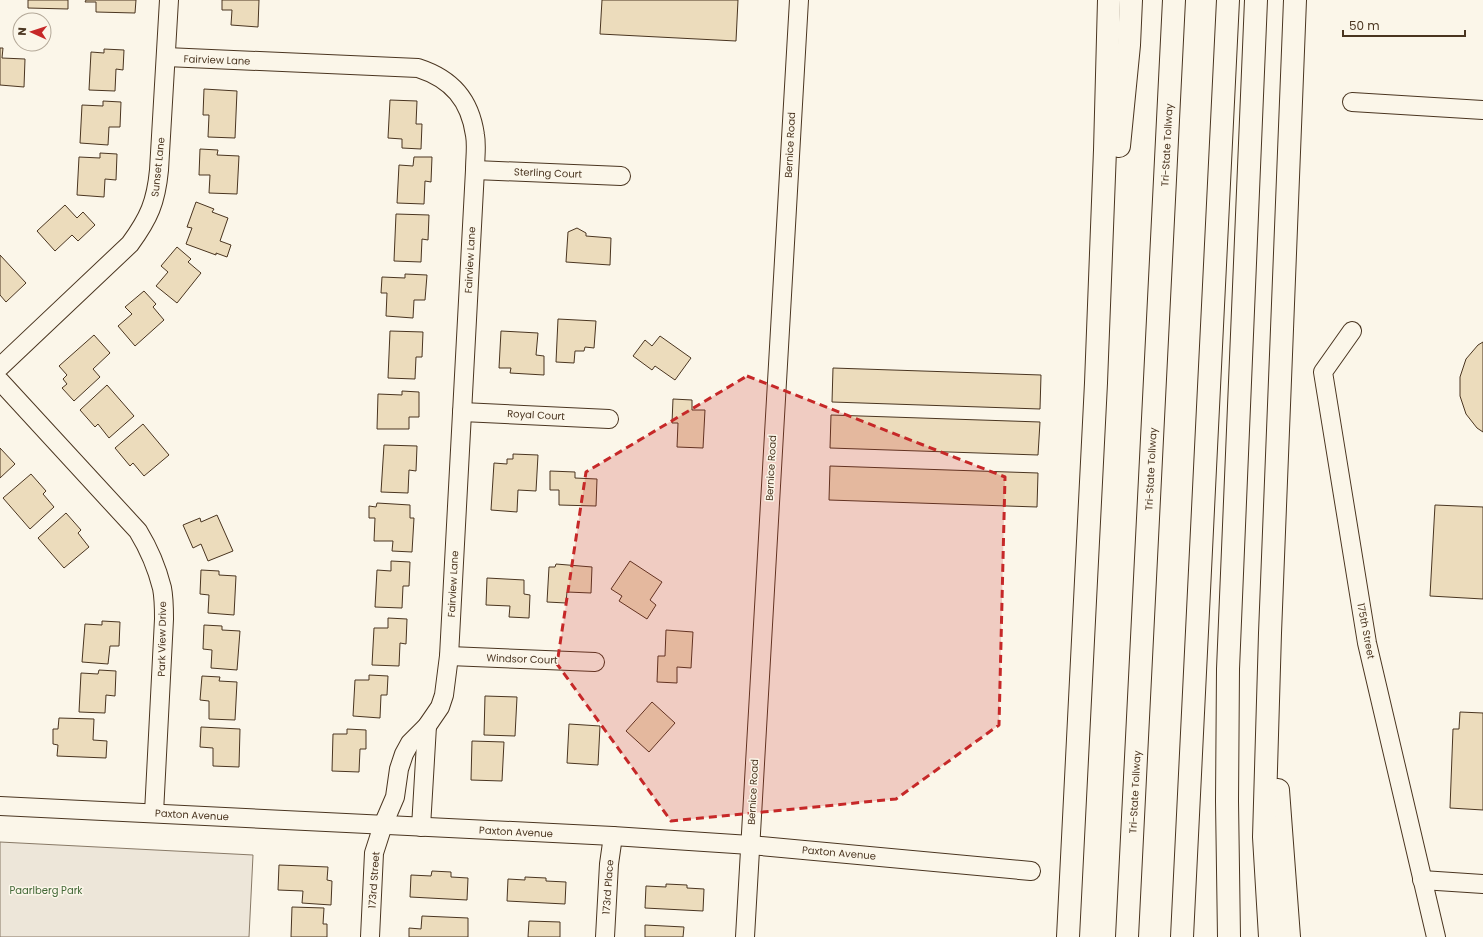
<svg xmlns="http://www.w3.org/2000/svg" width="1483" height="937" font-family="Poppins,sans-serif">
	<style>
		.green { fill: #ede6d9; stroke: #887966 }
		.building { fill: #ecdcbc; stroke: #4a3520 }
		.lines { fill: none; stroke-linecap: round; stroke-linejoin: round }
		.minor-casing { stroke: #4a3520; stroke-width: 20 }
		.highway-casing { stroke: #4a3520; stroke-width: 24 }
		.minor { stroke: #fbf6e9; stroke-width: 18 }
		.highway { stroke: #fbf6e9; stroke-width: 22 }
		.marked { fill: #c62828; fill-opacity: 0.2; stroke: #c62828; stroke-width: 3; stroke-dasharray: 8 5; stroke-linejoin: round }
		.labels { text-anchor: middle; dominant-baseline: central; stroke-width: 3; stroke-linejoin: round; paint-order: stroke }
		.street-label { font-size: 10px; fill: #4a3520; stroke: #fbf6e9 }
		.park-label { font-size: 10px; fill: #436837; stroke: #fbf6e9 }
	</style>
	<rect width="100%" height="100%" fill="#fbf6e9"/>
	<!-- green -->
	<path class="green" d="M 0,842 L 253,855 L 249,937 L 0,937 Z"/>
	<!-- building -->
	<g class="building">
		<path d="M 28,0 L 68,0 L 68,9 L 28,8 Z"/>
		<path d="M 86,0 L 136,0 L 135,13 L 96,12 L 96,2 L 85,2 Z"/>
		<path d="M 222,0 L 259,0 L 258,27 L 231,25 L 232,10 L 222,10 Z"/>
		<path d="M 602,0 L 738,0 L 736,41 L 600,34 Z"/>
		<path d="M 0,48 L 3,48 L 2,58 L 25,59 L 24,87 L 0,85 Z"/>
		<path d="M 104,49 L 124,50 L 123,70 L 116,69 L 115,91 L 89,90 L 91,52 L 104,53 Z"/>
		<path d="M 204,89 L 237,91 L 235,138 L 208,137 L 209,115 L 203,115 Z"/>
		<path d="M 390,100 L 417,101 L 416,124 L 422,124 L 421,149 L 402,148 L 402,139 L 388,138 Z"/>
		<path d="M 103,101 L 121,102 L 120,127 L 109,127 L 108,145 L 80,143 L 82,105 L 103,106 Z"/>
		<path d="M 200,149 L 218,150 L 217,155 L 239,156 L 237,194 L 209,193 L 210,175 L 199,175 Z"/>
		<path d="M 100,153 L 117,154 L 116,180 L 105,179 L 104,197 L 77,195 L 79,157 L 100,158 Z"/>
		<path d="M 414,157 L 432,157 L 431,182 L 425,181 L 424,204 L 397,203 L 399,165 L 413,166 Z"/>
		<path d="M 196,202 L 214,209 L 212,212 L 228,218 L 220,241 L 231,245 L 227,257 L 216,253 L 216,255 L 186,244 L 192,228 L 187,227 Z"/>
		<path d="M 65,205 L 77,218 L 83,212 L 95,225 L 78,241 L 72,235 L 55,251 L 37,231 Z"/>
		<path d="M 396,214 L 429,215 L 428,240 L 422,239 L 421,262 L 394,261 Z"/>
		<path d="M 577,228 L 586,233 L 586,236 L 611,238 L 610,265 L 566,262 L 568,232 Z"/>
		<path d="M 177,247 L 191,259 L 188,262 L 201,273 L 177,303 L 156,286 L 168,272 L 161,266 Z"/>
		<path d="M 0,255 L 26,283 L 6,302 L 0,295 Z"/>
		<path d="M 405,274 L 427,275 L 425,300 L 414,300 L 413,318 L 386,316 L 387,293 L 381,293 L 382,277 L 405,278 Z"/>
		<path d="M 144,291 L 156,304 L 153,307 L 164,320 L 135,346 L 118,326 L 132,314 L 125,307 Z"/>
		<path d="M 558,319 L 596,321 L 594,348 L 585,347 L 584,351 L 575,351 L 574,363 L 556,362 Z"/>
		<path d="M 390,331 L 423,332 L 422,357 L 416,357 L 415,379 L 388,378 Z"/>
		<path d="M 501,331 L 538,333 L 536,355 L 544,356 L 544,375 L 510,373 L 511,368 L 499,368 Z"/>
		<path d="M 94,335 L 110,353 L 93,369 L 100,377 L 74,401 L 62,388 L 67,384 L 63,379 L 67,375 L 59,366 Z"/>
		<path d="M 660,336 L 691,358 L 675,380 L 655,366 L 652,370 L 633,356 L 645,340 L 652,346 Z"/>
		<path d="M 1483,342 L 1483,432 L 1477,428 L 1466,414 L 1460,396 L 1460,377 L 1466,359 L 1478,345 Z"/>
		<path d="M 833,368 L 1041,375 L 1040,409 L 832,402 Z"/>
		<path d="M 107,385 L 134,416 L 109,438 L 98,424 L 95,427 L 80,410 Z"/>
		<path d="M 402,391 L 419,392 L 419,417 L 409,417 L 409,429 L 377,429 L 378,394 L 402,395 Z"/>
		<path d="M 673,399 L 692,400 L 692,410 L 705,410 L 703,448 L 677,447 L 678,423 L 672,423 Z"/>
		<path d="M 831,415 L 1040,422 L 1038,455 L 830,448 Z"/>
		<path d="M 143,424 L 169,455 L 144,476 L 133,463 L 130,466 L 115,448 Z"/>
		<path d="M 384,445 L 417,446 L 416,471 L 409,470 L 408,493 L 381,492 Z"/>
		<path d="M 0,448 L 15,464 L 0,478 Z"/>
		<path d="M 513,454 L 538,455 L 536,491 L 518,490 L 517,512 L 491,510 L 494,463 L 507,464 L 507,459 L 513,459 Z"/>
		<path d="M 830,466 L 1038,473 L 1037,507 L 829,500 Z"/>
		<path d="M 550,471 L 575,472 L 575,478 L 597,479 L 596,506 L 559,505 L 559,490 L 550,490 Z"/>
		<path d="M 31,474 L 46,491 L 43,494 L 54,507 L 30,529 L 3,498 Z"/>
		<path d="M 377,503 L 410,505 L 410,518 L 414,518 L 412,552 L 392,551 L 393,541 L 374,541 L 375,518 L 369,518 L 369,506 L 376,507 Z"/>
		<path d="M 1435,505 L 1483,507 L 1483,599 L 1430,596 Z"/>
		<path d="M 66,513 L 81,530 L 78,533 L 89,547 L 64,568 L 38,538 Z"/>
		<path d="M 217,515 L 233,551 L 208,561 L 201,544 L 193,548 L 183,525 L 200,518 L 201,522 Z"/>
		<path d="M 391,561 L 410,562 L 409,586 L 403,586 L 402,608 L 375,607 L 377,570 L 391,571 Z"/>
		<path d="M 630,561 L 662,582 L 650,600 L 656,605 L 647,619 L 619,601 L 622,596 L 611,589 Z"/>
		<path d="M 556,564 L 592,567 L 591,593 L 567,592 L 566,603 L 547,602 L 549,567 L 555,567 Z"/>
		<path d="M 201,570 L 219,571 L 219,575 L 236,576 L 234,615 L 208,613 L 209,595 L 200,594 Z"/>
		<path d="M 487,578 L 524,580 L 524,594 L 530,595 L 529,618 L 509,617 L 510,606 L 486,605 Z"/>
		<path d="M 388,618 L 407,619 L 406,644 L 400,643 L 399,666 L 372,665 L 374,628 L 388,628 Z"/>
		<path d="M 102,621 L 120,622 L 119,646 L 110,646 L 108,664 L 82,662 L 85,624 L 102,625 Z"/>
		<path d="M 204,625 L 222,626 L 222,630 L 240,631 L 237,670 L 211,668 L 212,650 L 203,649 Z"/>
		<path d="M 666,630 L 693,632 L 691,668 L 677,667 L 677,683 L 657,682 L 658,656 L 665,656 Z"/>
		<path d="M 99,670 L 116,671 L 115,696 L 106,695 L 105,713 L 79,712 L 81,673 L 98,674 Z"/>
		<path d="M 369,675 L 388,676 L 387,695 L 381,695 L 380,718 L 353,716 L 355,680 L 369,680 Z"/>
		<path d="M 202,676 L 220,677 L 219,681 L 237,682 L 235,720 L 209,719 L 209,701 L 200,700 Z"/>
		<path d="M 485,696 L 517,697 L 515,736 L 484,735 Z"/>
		<path d="M 652,702 L 675,723 L 649,752 L 626,731 Z"/>
		<path d="M 1460,712 L 1483,713 L 1483,810 L 1450,808 L 1453,729 L 1459,729 Z"/>
		<path d="M 59,718 L 94,719 L 93,740 L 107,741 L 106,758 L 57,756 L 58,745 L 53,744 L 53,729 L 58,729 Z"/>
		<path d="M 569,724 L 600,726 L 598,765 L 567,763 Z"/>
		<path d="M 201,727 L 240,729 L 239,767 L 213,766 L 213,748 L 200,747 Z"/>
		<path d="M 347,729 L 366,730 L 366,749 L 360,749 L 359,772 L 332,771 L 333,734 L 347,734 Z"/>
		<path d="M 472,741 L 504,742 L 502,781 L 471,780 Z"/>
		<path d="M 279,865 L 328,867 L 327,880 L 332,881 L 331,905 L 302,903 L 303,891 L 278,890 Z"/>
		<path d="M 432,871 L 451,872 L 451,877 L 468,878 L 467,900 L 410,897 L 411,875 L 431,876 Z"/>
		<path d="M 525,877 L 546,878 L 546,881 L 566,882 L 565,904 L 507,901 L 508,879 L 525,880 Z"/>
		<path d="M 666,884 L 687,885 L 687,888 L 704,889 L 703,911 L 645,908 L 646,886 L 666,887 Z"/>
		<path d="M 292,907 L 324,908 L 323,924 L 327,924 L 327,937 L 291,937 Z"/>
		<path d="M 422,916 L 468,918 L 468,937 L 409,937 L 409,928 L 421,929 Z"/>
		<path d="M 529,921 L 560,922 L 560,937 L 528,937 Z"/>
		<path d="M 645,925 L 684,927 L 683,937 L 645,937 Z"/>
	</g>
	<g class="lines">
		<defs>
			<g id="minor">
				<path d="M 166,57 L 418,68 C 452,79 470,100 475,135 C 477,146 475,158 475,170 L 449,656 L 444,695 L 440,707 L 427,726 L 410,743 L 404,754 L 399,769 L 395,797 L 383,825 L 374,853 L 370,937"/>
				<path d="M 1352,102 L 1483,110"/>
				<path d="M 475,170 L 621,176"/>
				<path d="M 1352,331 L 1323,372 L 1367,643 L 1436,937"/>
				<path d="M 0,367 L 130,244 C 149,218 156,202 159,170 L 169,0"/>
				<path d="M 0,381 L 138,531 C 149,549 157,568 162,588 C 164,598 164,609 164,619 L 154,813"/>
				<path d="M 462,412 L 609,419"/>
				<path d="M 449,656 L 595,662"/>
				<path d="M 0,806 L 613,836 L 750,845 L 1031,871"/>
				<path d="M 421,827 L 427,726"/>
				<path d="M 1422,880 L 1483,884"/>
				<path d="M 605,937 L 609,864 L 613,836"/>
				<path d="M 745,937 L 799,0"/>
			</g>
			<g id="highway">
				<path d="M 1119,146 L 1129,45 L 1131,0"/>
				<path d="M 1278,790 L 1289,937"/>
				<path d="M 1068,937 L 1096,383 L 1105,150 L 1109,0"/>
				<path d="M 1127,937 L 1174,0"/>
				<path d="M 1182,937 L 1228,0"/>
				<path d="M 1229,937 L 1227,801 L 1228,669 L 1256,0"/>
				<path d="M 1270,937 L 1264,837 L 1270,633 L 1295,0"/>
			</g>
		</defs>
		<!-- minor casing -->
		<use href="#minor" class="minor-casing"/>
		<!-- highway casing -->
		<use href="#highway" class="highway-casing"/>
		<!-- minor -->
		<use href="#minor" class="minor"/>
		<!-- highway -->
		<use href="#highway" class="highway"/>
	</g>
	<!-- marked area -->
	<path class="marked" d="M 747,376 L 1005,477 L 999,725 L 896,799 L 671,821 L 557,664 L 586,472 Z"/>
	<g class="labels">
		<!-- street labels -->
		<g class="street-label">
			<text transform="translate(217 60) rotate(2)">Fairview Lane</text>
			<text transform="translate(790 145) rotate(-87)">Bernice Road</text>
			<text transform="translate(1167 145) rotate(-87)">Tri-State Tollway</text>
			<text transform="translate(158 167) rotate(-84)">Sunset Lane</text>
			<text transform="translate(548 173) rotate(2)">Sterling Court</text>
			<text transform="translate(470 260) rotate(-87)">Fairview Lane</text>
			<text transform="translate(536 415) rotate(3)">Royal Court</text>
			<text transform="translate(771 468) rotate(-87)">Bernice Road</text>
			<text transform="translate(1151 469) rotate(-87)">Tri-State Tollway</text>
			<text transform="translate(453 584) rotate(-87)">Fairview Lane</text>
			<text transform="translate(1366 631) rotate(79)">175th Street</text>
			<text transform="translate(162 639) rotate(-89)">Park View Drive</text>
			<text transform="translate(522 659) rotate(2)">Windsor Court</text>
			<text transform="translate(753 792) rotate(-87)">Bernice Road</text>
			<text transform="translate(1135 792) rotate(-87)">Tri-State Tollway</text>
			<text transform="translate(192 815) rotate(3)">Paxton Avenue</text>
			<text transform="translate(516 832) rotate(3)">Paxton Avenue</text>
			<text transform="translate(839 853) rotate(5)">Paxton Avenue</text>
			<text transform="translate(374 880) rotate(-86)">173rd Street</text>
			<text transform="translate(608 887) rotate(-86)">173rd Place</text>
		</g>
		<!-- park labels -->
		<g class="park-label">
			<text x="46" y="890">Paarlberg Park</text>
		</g>
	</g>
	<!-- north arrow -->
	<g transform="translate(32 32) rotate(273)"><circle r="19" fill="#fbf6e9" stroke="#b4a999"/>
	<path d="M0-3L7 15L0 10L-7 15Z" fill="#c62828"/>
	<text y="-6" font-size="11" font-weight="bold" text-anchor="middle" fill="#4a3520">N</text>
	</g>
	<!-- scale -->
	<path d="M1343 30v6h122v-6" fill="none" stroke="#4a3520" stroke-width="2"/>
	<text x="1349" y="30" font-size="12" fill="#4a3520" stroke="#fbf6e9" stroke-width="3" paint-order="stroke">50 m</text>
</svg>
